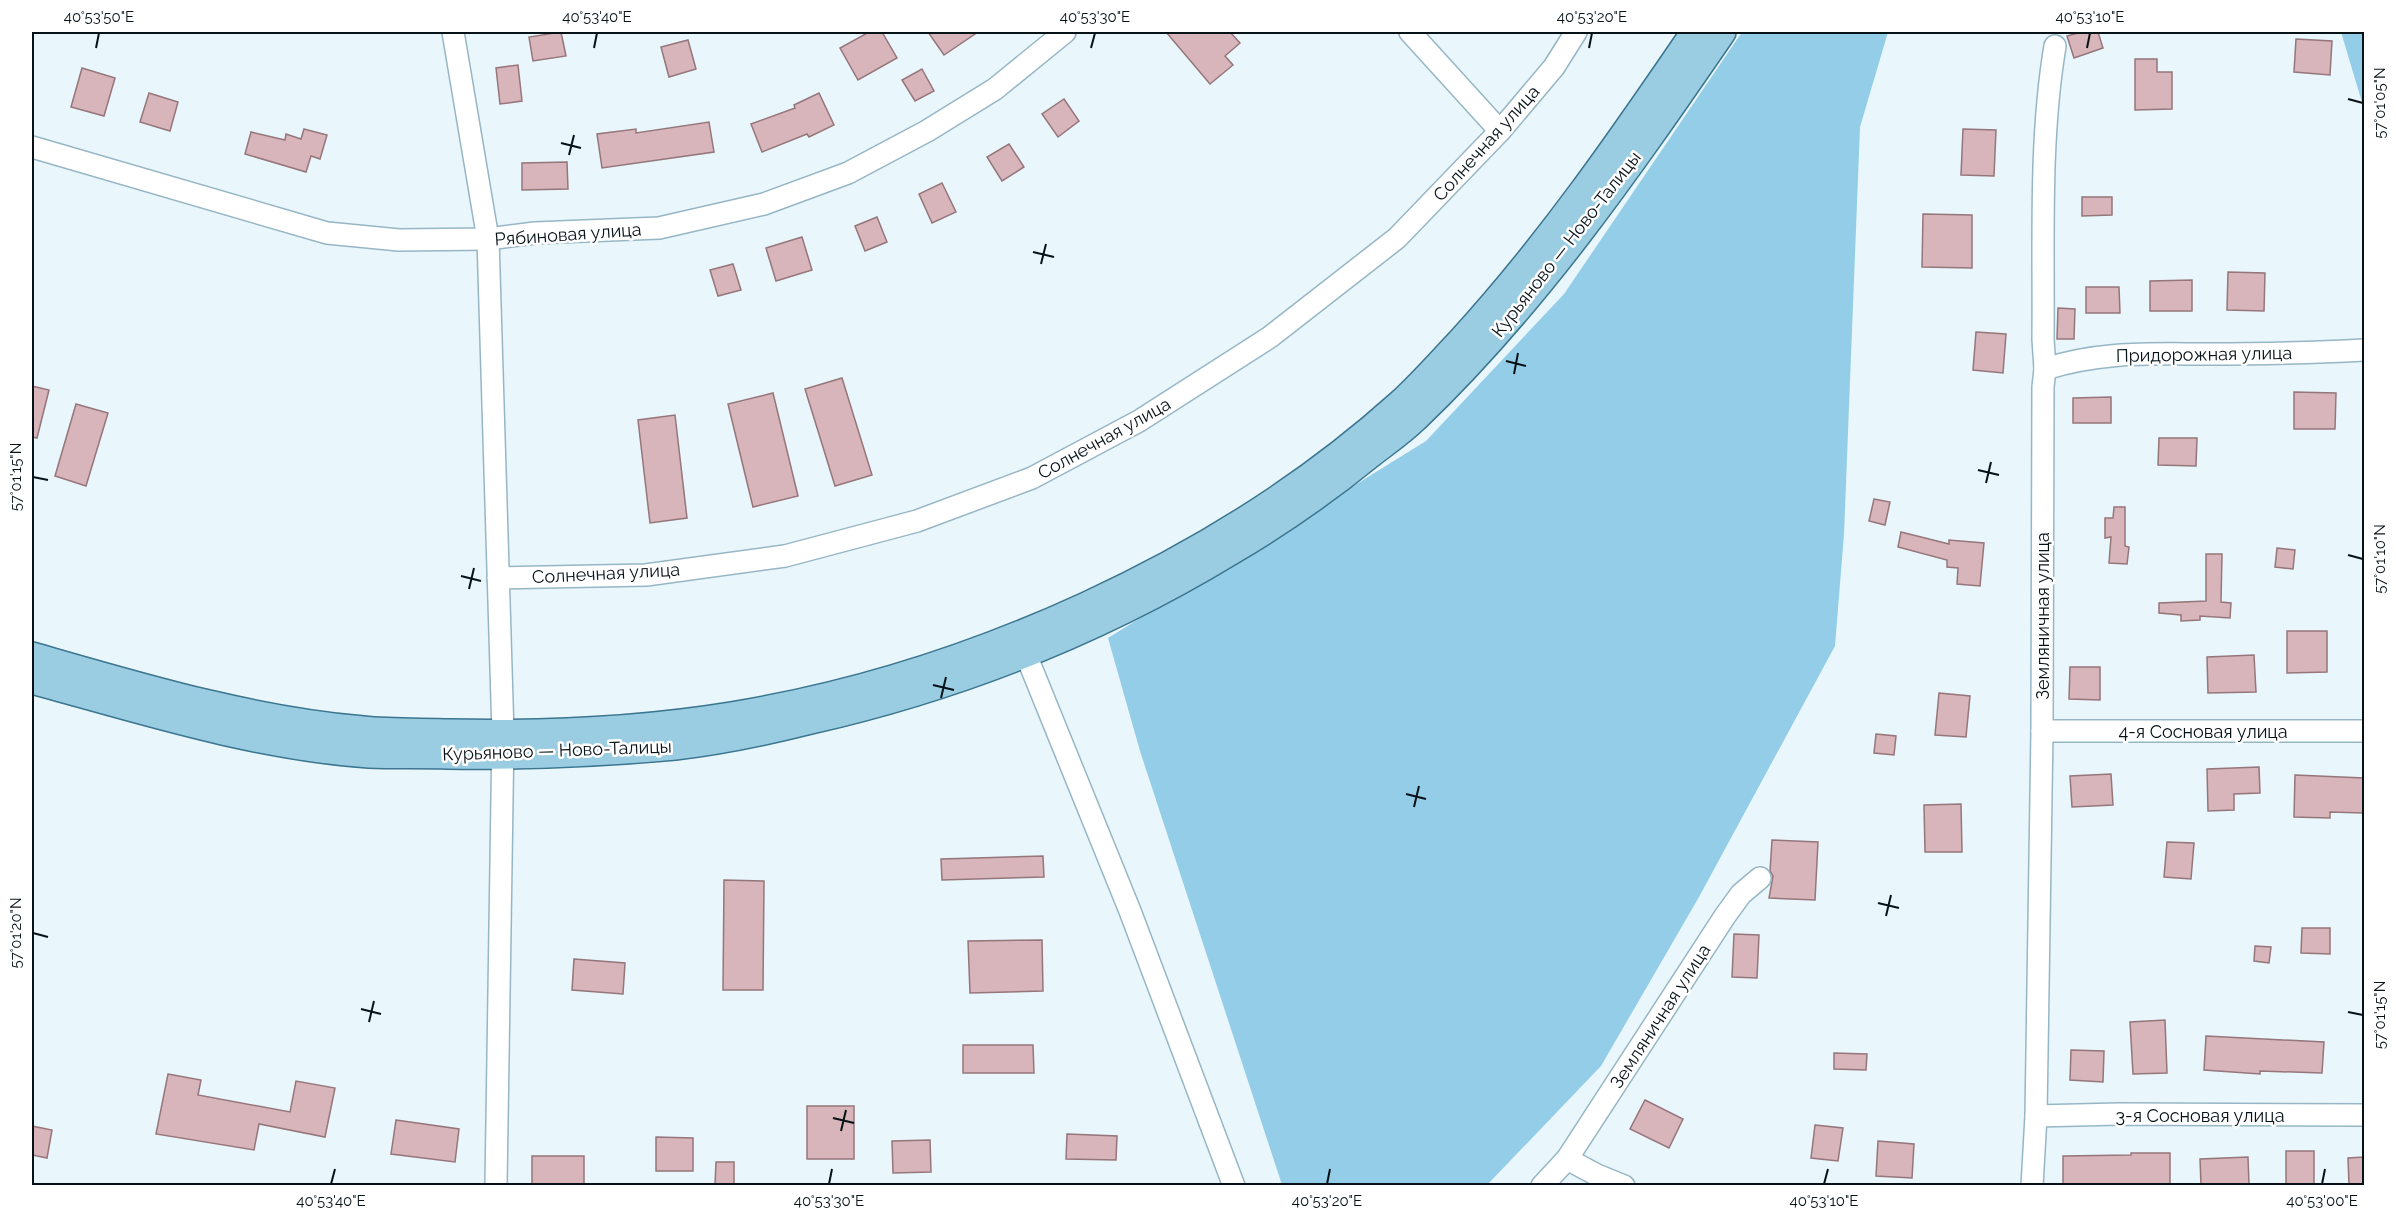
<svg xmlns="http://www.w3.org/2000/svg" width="2396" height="1217" font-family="Raleway,sans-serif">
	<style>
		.green { fill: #94cde7 }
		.building { fill: #d7b5ba; stroke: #95767b; stroke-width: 1.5 }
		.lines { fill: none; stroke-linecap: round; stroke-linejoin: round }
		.minor-casing { stroke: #97b6c5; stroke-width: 24 }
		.major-casing { stroke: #3b758f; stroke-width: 30 }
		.minor { stroke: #fff; stroke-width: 21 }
		.major { stroke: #9acde2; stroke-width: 27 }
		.ticks { fill: none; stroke: #071217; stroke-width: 2 }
		.labels { text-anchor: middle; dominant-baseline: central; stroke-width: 5; stroke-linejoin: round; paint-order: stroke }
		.street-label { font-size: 18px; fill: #071217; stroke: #fff }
		.neatline { fill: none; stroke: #071217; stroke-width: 2 }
		.ticks-label { font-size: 15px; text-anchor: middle; fill: #071217 }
	</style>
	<rect width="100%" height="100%" fill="#e9f6fc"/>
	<!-- green -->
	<g class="green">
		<path d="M 1742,32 L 1888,32 L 1860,127 L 1844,534 L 1835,646 L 1699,897 L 1601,1066 L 1487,1185 L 1282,1185 L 1140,751 L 1108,638 L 1426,441 L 1564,294 Z"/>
		<path d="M 2341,32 L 2364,32 L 2364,109 Z"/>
	</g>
	<!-- building -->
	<g class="building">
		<path d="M 561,32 L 566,56 L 533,61 L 529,37 Z"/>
		<path d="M 869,32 L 882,32 L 897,58 L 858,80 L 840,48 Z"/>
		<path d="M 928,32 L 978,32 L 944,55 Z"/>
		<path d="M 1166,32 L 1230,32 L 1240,43 L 1225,56 L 1233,65 L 1210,84 Z"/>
		<path d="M 2082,32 L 2098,32 L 2103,48 L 2074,58 L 2067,36 Z"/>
		<path d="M 2296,39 L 2332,41 L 2330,75 L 2294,72 Z"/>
		<path d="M 688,40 L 696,69 L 669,77 L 661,47 Z"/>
		<path d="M 2135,59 L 2157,59 L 2157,72 L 2172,72 L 2172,109 L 2135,110 Z"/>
		<path d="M 518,65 L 522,101 L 500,104 L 496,68 Z"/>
		<path d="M 82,68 L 115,78 L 104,116 L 71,107 Z"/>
		<path d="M 922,69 L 934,91 L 915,101 L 902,80 Z"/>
		<path d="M 149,93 L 178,102 L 170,131 L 140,122 Z"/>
		<path d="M 819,93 L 834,125 L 809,137 L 807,134 L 762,152 L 751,124 L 795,108 L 794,105 Z"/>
		<path d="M 1064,99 L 1079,121 L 1058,137 L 1042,114 Z"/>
		<path d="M 709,122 L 714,152 L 602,168 L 597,134 L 636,129 L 636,133 Z"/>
		<path d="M 304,129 L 327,135 L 320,159 L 311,156 L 306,172 L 245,154 L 251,132 L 285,140 L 286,134 L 301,139 Z"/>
		<path d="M 1963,129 L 1996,130 L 1994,176 L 1961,175 Z"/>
		<path d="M 1009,144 L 1024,167 L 1002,181 L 987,157 Z"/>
		<path d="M 567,162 L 568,189 L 522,190 L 522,163 Z"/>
		<path d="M 942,183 L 956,212 L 932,223 L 919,194 Z"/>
		<path d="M 2082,197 L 2112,197 L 2112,215 L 2082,216 Z"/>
		<path d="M 1923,214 L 1972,215 L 1972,268 L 1922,267 Z"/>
		<path d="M 877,217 L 887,242 L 865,251 L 855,226 Z"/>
		<path d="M 802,237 L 812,270 L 776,281 L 766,248 Z"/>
		<path d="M 733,264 L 741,290 L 718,296 L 710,270 Z"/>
		<path d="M 2228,272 L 2265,273 L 2264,311 L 2227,310 Z"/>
		<path d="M 2192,280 L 2192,311 L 2150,311 L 2150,281 Z"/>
		<path d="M 2086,287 L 2119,287 L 2120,313 L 2086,313 Z"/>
		<path d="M 2058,308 L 2075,309 L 2074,339 L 2057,339 Z"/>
		<path d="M 1976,332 L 2006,334 L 2003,373 L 1973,370 Z"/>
		<path d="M 842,378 L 872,475 L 835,486 L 805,389 Z"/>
		<path d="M 32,386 L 49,390 L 37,438 L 32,437 Z"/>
		<path d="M 2294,392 L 2336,393 L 2335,429 L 2294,429 Z"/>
		<path d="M 773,393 L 798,496 L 753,507 L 728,404 Z"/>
		<path d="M 2111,397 L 2111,423 L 2073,423 L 2073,398 Z"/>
		<path d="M 76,404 L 108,413 L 86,486 L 55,476 Z"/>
		<path d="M 675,415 L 687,518 L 650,523 L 638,420 Z"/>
		<path d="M 2159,438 L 2197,438 L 2196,466 L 2158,465 Z"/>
		<path d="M 1874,499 L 1890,502 L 1885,525 L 1869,521 Z"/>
		<path d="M 2114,507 L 2125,507 L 2125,546 L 2129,547 L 2127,564 L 2109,563 L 2111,537 L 2105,538 L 2105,518 L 2113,518 Z"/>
		<path d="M 1901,532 L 1949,544 L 1949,540 L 1984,543 L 1980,586 L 1957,584 L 1958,568 L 1947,567 L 1947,560 L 1898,547 Z"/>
		<path d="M 2277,548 L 2295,550 L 2293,569 L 2275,567 Z"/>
		<path d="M 2206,554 L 2222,554 L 2221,602 L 2231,603 L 2230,618 L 2200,616 L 2200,620 L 2181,621 L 2181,615 L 2159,613 L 2159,603 L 2206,601 Z"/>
		<path d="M 2287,631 L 2327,631 L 2327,672 L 2287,673 Z"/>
		<path d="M 2254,655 L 2256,692 L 2208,693 L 2207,657 Z"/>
		<path d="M 2070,667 L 2100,667 L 2100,700 L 2069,699 Z"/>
		<path d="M 1939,693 L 1970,696 L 1966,737 L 1935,735 Z"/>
		<path d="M 1876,734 L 1896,736 L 1894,755 L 1874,753 Z"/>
		<path d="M 2259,767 L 2260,793 L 2234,794 L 2234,810 L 2208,811 L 2207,769 Z"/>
		<path d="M 2111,774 L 2113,805 L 2072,807 L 2070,776 Z"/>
		<path d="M 2295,775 L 2364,778 L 2364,813 L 2330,812 L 2330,818 L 2294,817 Z"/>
		<path d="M 1961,804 L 1962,852 L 1925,852 L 1924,805 Z"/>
		<path d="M 1772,840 L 1818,842 L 1815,900 L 1769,898 L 1773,876 L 1770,871 Z"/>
		<path d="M 2167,842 L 2194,843 L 2191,879 L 2164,877 Z"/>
		<path d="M 1043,856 L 1044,877 L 942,880 L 941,859 Z"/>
		<path d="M 724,880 L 764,881 L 763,990 L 723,990 Z"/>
		<path d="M 2302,928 L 2330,928 L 2330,954 L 2301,953 Z"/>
		<path d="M 1734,934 L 1759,935 L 1757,978 L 1732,977 Z"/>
		<path d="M 1042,940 L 1043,991 L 970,993 L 968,941 Z"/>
		<path d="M 2255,946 L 2271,947 L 2269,963 L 2254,961 Z"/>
		<path d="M 574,959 L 625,963 L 623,994 L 572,990 Z"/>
		<path d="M 2165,1020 L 2167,1073 L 2133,1074 L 2130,1022 Z"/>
		<path d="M 2206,1036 L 2324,1042 L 2322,1073 L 2260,1071 L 2260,1074 L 2204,1070 Z"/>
		<path d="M 963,1045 L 1033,1045 L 1034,1073 L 963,1073 Z"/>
		<path d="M 2071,1050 L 2104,1051 L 2103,1082 L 2070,1080 Z"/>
		<path d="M 1834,1053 L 1867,1054 L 1866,1070 L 1834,1069 Z"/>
		<path d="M 168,1074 L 201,1080 L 198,1095 L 290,1112 L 296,1081 L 335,1088 L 325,1137 L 259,1124 L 254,1150 L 156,1134 Z"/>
		<path d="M 1645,1100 L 1683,1119 L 1669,1148 L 1630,1129 Z"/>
		<rect x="807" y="1106" width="47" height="53"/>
		<path d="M 396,1120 L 459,1129 L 455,1162 L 391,1154 Z"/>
		<path d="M 1815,1125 L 1843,1128 L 1838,1161 L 1811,1158 Z"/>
		<path d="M 32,1126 L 52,1130 L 47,1158 L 32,1155 Z"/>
		<path d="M 1067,1134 L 1117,1136 L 1116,1160 L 1066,1159 Z"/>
		<path d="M 656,1137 L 693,1138 L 693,1171 L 656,1171 Z"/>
		<path d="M 930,1140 L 931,1172 L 893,1173 L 892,1141 Z"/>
		<path d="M 1878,1141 L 1914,1144 L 1912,1178 L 1876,1176 Z"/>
		<rect x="2286" y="1151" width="28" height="34"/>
		<path d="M 2131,1153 L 2170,1153 L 2170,1185 L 2063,1185 L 2063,1156 L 2131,1155 Z"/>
		<rect x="532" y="1156" width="52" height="29"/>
		<path d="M 2248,1157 L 2249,1185 L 2201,1185 L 2200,1159 Z"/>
		<path d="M 2364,1157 L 2364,1185 L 2349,1185 L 2348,1158 Z"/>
		<path d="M 716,1162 L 734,1162 L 734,1185 L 715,1185 Z"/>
	</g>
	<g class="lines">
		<defs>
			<g id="minor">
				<path d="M 453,32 L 488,239 L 503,734 L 496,1186"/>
				<path d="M 1410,32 L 1500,131"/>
				<path d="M 32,147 L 327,233 L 399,240 L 488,239 L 535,233 L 659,228 L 764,204 L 848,173 L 927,131 L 995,89 L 1065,32"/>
				<path d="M 2045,369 C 2101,351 2150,354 2208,354 C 2260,354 2312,353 2364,350"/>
				<path d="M 498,578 L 646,575 L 785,556 L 917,521 L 1032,478 L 1139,421 L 1270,337 L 1397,238 L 1500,131 L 1554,67 L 1576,32"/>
				<path d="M 1020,640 L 1130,911 L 1234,1186"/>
				<path d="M 2042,731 L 2364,731"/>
				<path d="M 2036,1116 L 2119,1114 L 2364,1115"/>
				<path d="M 1567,1159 L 1597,1175 L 1624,1186"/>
				<path d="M 1542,1186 L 1567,1159 L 1725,916 L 1741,894 L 1760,878"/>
				<path d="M 2032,1186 L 2036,1116 L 2042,731 L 2043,387 L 2045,369 L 2043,339 C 2044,242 2039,142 2055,46"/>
			</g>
			<g id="major">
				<path d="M 32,656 C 140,687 249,720 363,730 C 391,733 421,732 450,733 C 543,735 638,731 731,716 C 966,678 1222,564 1400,404 C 1422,384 1441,362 1461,341 C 1549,245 1622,139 1695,32"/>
				<path d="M 32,680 C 142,710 254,746 369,754 C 395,755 422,754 448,755 C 524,756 600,753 675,746 C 721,741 767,731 811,720 C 960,686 1101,630 1231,551 C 1280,522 1325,491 1369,455 C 1384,443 1401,432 1415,418 C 1535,304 1629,167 1722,32"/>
			</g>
		</defs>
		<!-- minor casing -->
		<use href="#minor" class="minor-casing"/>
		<!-- major casing -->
		<use href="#major" class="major-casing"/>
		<!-- minor -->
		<use href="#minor" class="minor"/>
		<!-- major -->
		<use href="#major" class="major"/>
	</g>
	<!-- ticks -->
	<path class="ticks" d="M 96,48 L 99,33M 594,48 L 597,33M 1091,48 L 1095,33M 1589,48 L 1592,33M 2087,48 L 2090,33M 2348,99 L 2363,103M 561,143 L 581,148M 569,155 L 574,135M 1033,252 L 1054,257M 1041,264 L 1046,244M 1506,361 L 1526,366M 1514,374 L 1518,353M 1978,470 L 1999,475M 33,477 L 48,480M 1986,483 L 1991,462M 2348,555 L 2363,559M 461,576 L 481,581M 469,589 L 474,568M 933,685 L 954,690M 941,698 L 946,677M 1406,794 L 1426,799M 1414,807 L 1419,786M 1878,903 L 1899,908M 1886,916 L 1891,895M 33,933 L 48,937M 361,1009 L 381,1014M 2348,1012 L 2363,1015M 369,1022 L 374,1001M 833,1118 L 854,1123M 841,1131 L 846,1110M 331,1184 L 335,1169M 829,1184 L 832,1169M 1327,1184 L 1330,1169M 1824,1184 L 1828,1169M 2322,1184 L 2325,1169"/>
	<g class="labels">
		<!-- street labels -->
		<g class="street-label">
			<text transform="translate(1486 143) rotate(-48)">Солнечная улица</text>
			<text transform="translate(568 234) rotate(-4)">Рябиновая улица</text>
			<text transform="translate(1566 244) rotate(-52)">Курьяново — Ново-Талицы</text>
			<text transform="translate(2204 354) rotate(-1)">Придорожная улица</text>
			<text transform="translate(1104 438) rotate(-29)">Солнечная улица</text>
			<text transform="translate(606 573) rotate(-3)">Солнечная улица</text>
			<text transform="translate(2042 616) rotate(-90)">Земляничная улица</text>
			<text x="2203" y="731">4-я Сосновая улица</text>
			<text transform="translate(557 750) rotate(-2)">Курьяново — Ново-Талицы</text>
			<text transform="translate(1660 1016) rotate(-57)">Земляничная улица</text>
			<text x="2200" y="1115">3-я Сосновая улица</text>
		</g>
	</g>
	<!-- border -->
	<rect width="2396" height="1217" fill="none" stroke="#ffffff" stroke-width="66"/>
	<rect x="33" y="33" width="2330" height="1151" class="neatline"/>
	<g class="ticks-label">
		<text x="99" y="22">40°53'50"E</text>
		<text x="597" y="22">40°53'40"E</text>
		<text x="1095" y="22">40°53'30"E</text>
		<text x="1592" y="22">40°53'20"E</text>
		<text x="2090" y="22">40°53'10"E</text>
		<text transform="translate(2380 103) rotate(-90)" y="5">57°01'05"N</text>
		<text transform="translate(16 477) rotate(-90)" y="5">57°01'15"N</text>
		<text transform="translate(2380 559) rotate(-90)" y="5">57°01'10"N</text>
		<text transform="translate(16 933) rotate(-90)" y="5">57°01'20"N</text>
		<text transform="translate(2380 1015) rotate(-90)" y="5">57°01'15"N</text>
		<text x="331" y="1206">40°53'40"E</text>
		<text x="829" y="1206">40°53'30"E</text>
		<text x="1327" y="1206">40°53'20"E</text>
		<text x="1824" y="1206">40°53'10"E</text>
		<text x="2322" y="1206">40°53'00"E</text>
	</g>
</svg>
